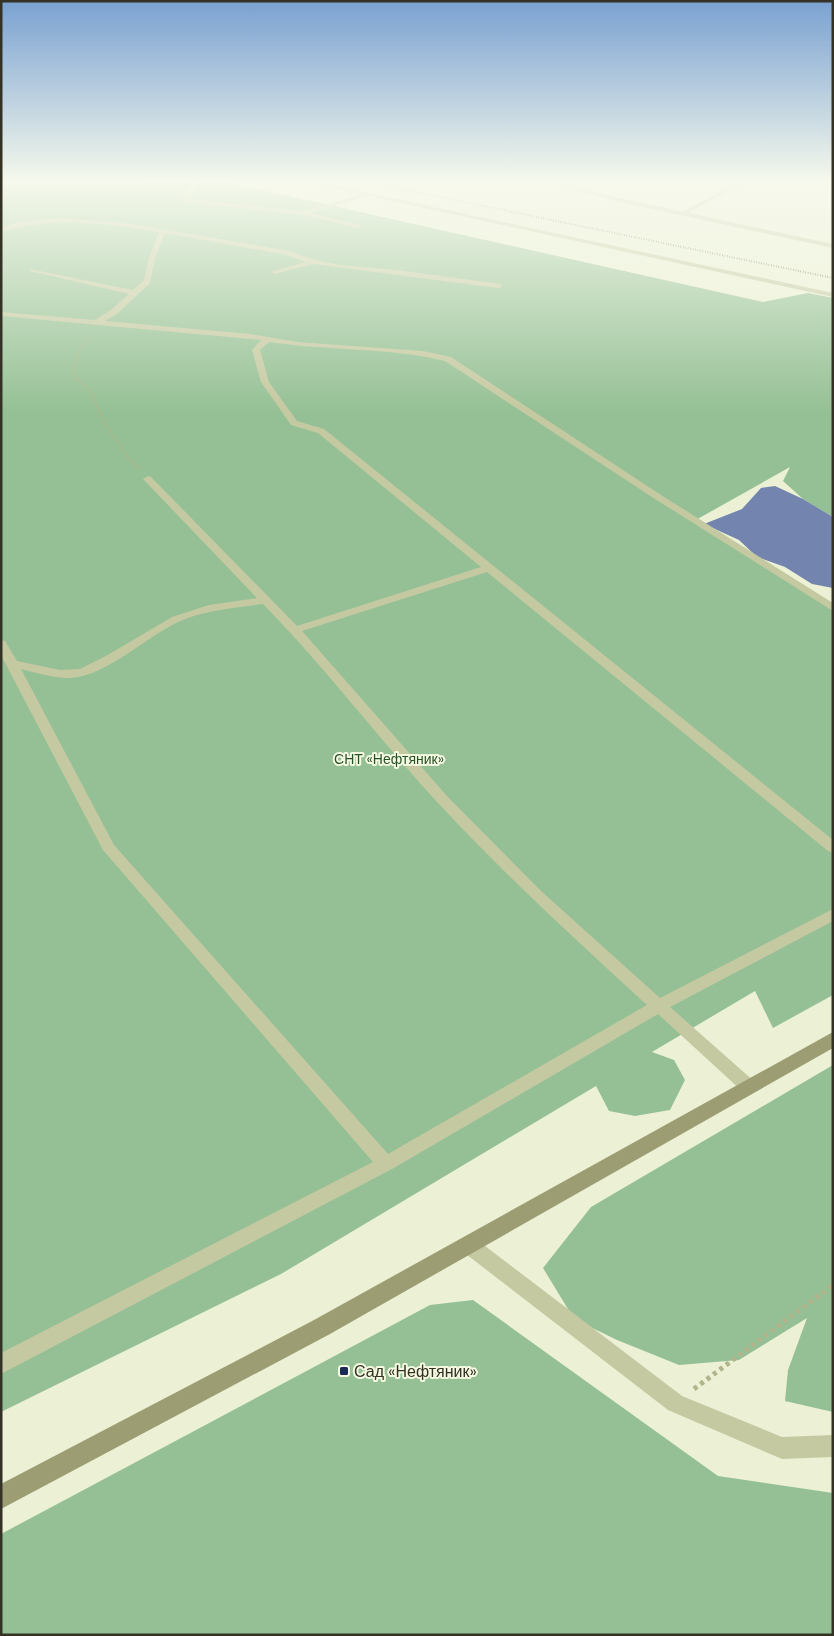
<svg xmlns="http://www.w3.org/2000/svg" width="834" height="1636" font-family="'DM Sans',sans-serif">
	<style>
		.green { fill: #95c095 }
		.water { fill: #7385af }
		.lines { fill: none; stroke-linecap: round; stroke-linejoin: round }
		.path-far2 { stroke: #b2b58b; stroke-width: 2; stroke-dasharray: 1 1; stroke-linecap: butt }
		.path-far1 { stroke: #b2b58b; stroke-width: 2.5; stroke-dasharray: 2 2; stroke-linecap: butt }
		.path { stroke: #b2b58b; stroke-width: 5; stroke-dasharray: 4 4; stroke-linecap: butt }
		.lane { fill: #c5c9a1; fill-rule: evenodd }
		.street { fill: #c5c9a1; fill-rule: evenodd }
		.secondary { fill: #9c9d72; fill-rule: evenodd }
		.rail { stroke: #333224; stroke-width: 2; stroke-dasharray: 0.5 2; stroke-linecap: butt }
		.poi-dot { fill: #182a56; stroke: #f5f9e1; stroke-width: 2 }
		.labels { text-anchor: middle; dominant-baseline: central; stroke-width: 4; stroke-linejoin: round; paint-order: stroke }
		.park-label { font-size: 14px; fill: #275228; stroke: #f5f9e1 }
		.near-poi-label { font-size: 16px; fill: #333224; stroke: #f5f9e1; text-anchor: start }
	</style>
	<rect width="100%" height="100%" fill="#ecf1d5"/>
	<!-- green -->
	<g class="green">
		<path d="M 1,183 L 230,183 L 763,302 L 808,293 L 833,298 L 833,517 L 803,499 L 783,481 L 790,467 L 694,521 L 833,605 L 833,995 L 773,1028 L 755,991 L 652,1052 L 674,1060 L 685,1080 L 670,1110 L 635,1116 L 609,1111 L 596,1086 L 281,1274 L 1,1412 Z"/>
		<path d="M 833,1065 L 833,1412 L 785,1401 L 788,1370 L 807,1318 L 739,1360 L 679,1365 L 617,1340 L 574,1319 L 543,1268 L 591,1207 Z"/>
		<path d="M 473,1300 L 718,1476 L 833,1493 L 833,1635 L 1,1635 L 1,1534 L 430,1305 Z"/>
	</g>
	<!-- water -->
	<path class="water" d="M 775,486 L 803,499 L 833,517 L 833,588 L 812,584 L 785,567 L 757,557 L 739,540 L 704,524 L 742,509 L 761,488 Z"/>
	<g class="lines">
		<!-- path-far2 -->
		<path class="path-far2" d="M 88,336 L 78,354 L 73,371 L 77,379 L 90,390 L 103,420 L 126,455 L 138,468"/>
		<!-- path-far1 -->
		<path class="path-far1" d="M 137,467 L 140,470"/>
		<!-- path -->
		<path class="path" d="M 694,1389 L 833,1285"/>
		<!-- lane -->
		<g class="lane">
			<path d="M 193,183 L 199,183 L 187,199 L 303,211 L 368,193 L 371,195 L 310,213 L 360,225 L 360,227 L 358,228 L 303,215 L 181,201 Z"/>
			<path d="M 737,183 L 745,183 L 683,215 L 678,214 Z"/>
			<path d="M 59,218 L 125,223 L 289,251 L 315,260 L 340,265 L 396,270 L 501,284 L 501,288 L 498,288 L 313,264 L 275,274 L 271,272 L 273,271 L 306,262 L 287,255 L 165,233 L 155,258 L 150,283 L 117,314 L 105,321 L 250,334 L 298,342 L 423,351 L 451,357 L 661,495 L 833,603 L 833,611 L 655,499 L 445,361 C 388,347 327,351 269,342 L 260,350 L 269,382 L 297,421 L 324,429 L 833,840 L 833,853 L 828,851 L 487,572 L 302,631 L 447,796 L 541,891 L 660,998 L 833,909 L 833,921 L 670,1007 L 755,1082 L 758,1087 L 755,1092 L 749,1094 L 743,1092 L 658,1014 L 392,1169 L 1,1374 L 1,1353 L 373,1162 L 103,850 L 1,655 L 1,640 L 5,641 L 17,661 L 60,670 L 80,669 L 106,656 L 172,617 L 209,605 L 257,598 L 145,481 L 143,479 L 148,476 L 151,477 L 297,626 L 481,567 L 318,433 L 291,425 L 261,382 L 252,350 L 261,340 L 1,316 L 1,312 L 95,320 L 111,310 L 129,294 L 30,271 L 30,269 L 133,290 L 144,280 L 149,258 L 159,232 C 105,223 55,216 1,232 L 1,228 L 18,222 ZM 263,604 C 325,667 378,738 438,803 C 504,874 575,939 647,1005 L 388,1154 L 114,845 L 21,669 C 36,673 54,678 70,678 C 107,676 144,638 178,622 C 204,610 234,608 263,604 Z"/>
			<path d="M 469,1237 L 476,1239 L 682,1396 L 782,1437 L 833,1435 L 833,1457 L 782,1459 L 668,1410 L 462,1251 L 459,1245 L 462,1239 Z"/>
		</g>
		<!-- street -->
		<g class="street">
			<path d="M 1,183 L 140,183 L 137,185 L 1,187 Z"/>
			<path d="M 309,183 L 322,183 L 833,293 L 833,297 Z"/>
			<path d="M 550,183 L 562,183 L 619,198 L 833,244 L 833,248 L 619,202 Z"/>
		</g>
		<!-- secondary -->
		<path class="secondary" d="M 833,1032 L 833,1048 L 330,1334 L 1,1509 L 1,1484 L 314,1320 Z"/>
		<!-- rail -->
		<path class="rail" d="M 372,183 L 833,278"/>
	</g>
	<!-- sky -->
	<linearGradient id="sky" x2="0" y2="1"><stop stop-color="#79a1d1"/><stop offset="0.44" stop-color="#f6f9ec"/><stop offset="1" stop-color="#f6f9ec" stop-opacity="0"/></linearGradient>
	<rect width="834" height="412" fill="url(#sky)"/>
	<!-- markers -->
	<rect class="poi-dot" x="339" y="1366" width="10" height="10" rx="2.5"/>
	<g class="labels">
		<!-- park labels -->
		<g class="park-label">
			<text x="389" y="759">СНТ «Нефтяник»</text>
		</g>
		<!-- near-poi labels -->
		<g class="near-poi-label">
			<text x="354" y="1371">Сад «Нефтяник»</text>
		</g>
	</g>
	<!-- border -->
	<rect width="834" height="1636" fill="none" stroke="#333224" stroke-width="5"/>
</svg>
